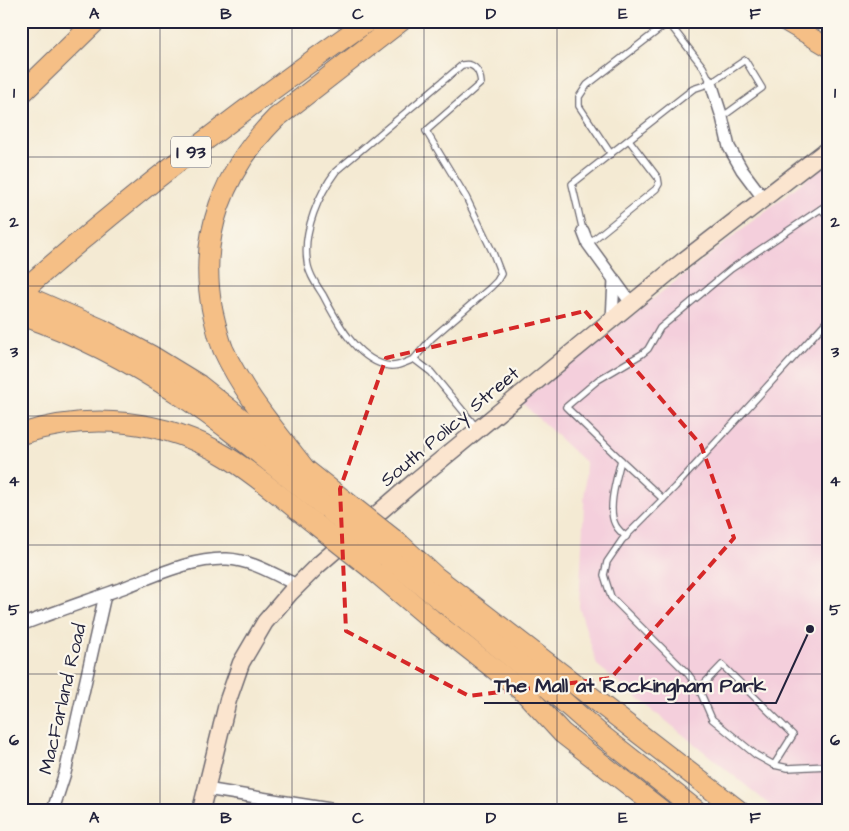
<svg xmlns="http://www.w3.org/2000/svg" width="849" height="831" font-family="'Architects Daughter',sans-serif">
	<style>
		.built { fill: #f4cfdc }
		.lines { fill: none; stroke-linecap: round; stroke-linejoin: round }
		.lane-casing { stroke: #6c6870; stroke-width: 8 }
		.street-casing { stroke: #6c6870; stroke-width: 14 }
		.secondary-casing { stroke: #6c6870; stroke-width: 19 }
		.primary-casing { stroke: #6c6870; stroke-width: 20 }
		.highway-casing { stroke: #6c6870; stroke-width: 22 }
		.lane { stroke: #fff; stroke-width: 5.5 }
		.street { stroke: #fff; stroke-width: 11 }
		.secondary { stroke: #fbe5cf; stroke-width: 16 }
		.primary { stroke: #f5bf86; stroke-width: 18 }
		.highway { stroke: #f5bf86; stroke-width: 20 }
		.highway-bridge-casing { stroke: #6c6870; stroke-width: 22; stroke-linecap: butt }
		.highway-bridge { stroke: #f5bf86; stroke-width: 20 }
		.marked { fill: none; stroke: #d62828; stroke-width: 4; stroke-dasharray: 10 6; stroke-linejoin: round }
		.grid { fill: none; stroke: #22223b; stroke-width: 1; stroke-opacity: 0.55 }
		.labels { text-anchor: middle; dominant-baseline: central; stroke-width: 4.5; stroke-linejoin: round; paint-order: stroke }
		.shield { fill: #fbf7ec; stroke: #636270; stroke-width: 1 }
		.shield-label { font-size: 18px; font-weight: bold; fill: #22223b }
		.street-label { font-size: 19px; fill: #22223b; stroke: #fbf7ec }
		.leader { fill: none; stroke: #22223b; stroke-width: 2 }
		.callout-dot { fill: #22223b; stroke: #fbf7ec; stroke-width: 2 }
		.callout-label { font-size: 20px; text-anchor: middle; font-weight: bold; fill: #22223b; stroke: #fbf7ec; stroke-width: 4.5; stroke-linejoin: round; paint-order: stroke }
		.neatline { fill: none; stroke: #22223b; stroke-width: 2 }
		.grid-label { font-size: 16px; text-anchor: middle; font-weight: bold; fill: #22223b }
	</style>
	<rect width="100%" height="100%" fill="#fbf7ec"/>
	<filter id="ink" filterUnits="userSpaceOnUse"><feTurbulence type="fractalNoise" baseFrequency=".02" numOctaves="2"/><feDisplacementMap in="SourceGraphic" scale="10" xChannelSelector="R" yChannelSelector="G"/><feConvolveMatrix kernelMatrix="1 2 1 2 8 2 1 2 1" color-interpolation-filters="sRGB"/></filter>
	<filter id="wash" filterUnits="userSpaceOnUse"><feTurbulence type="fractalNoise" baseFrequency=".0096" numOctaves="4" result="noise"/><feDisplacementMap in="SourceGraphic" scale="20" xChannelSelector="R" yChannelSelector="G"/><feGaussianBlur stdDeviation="1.12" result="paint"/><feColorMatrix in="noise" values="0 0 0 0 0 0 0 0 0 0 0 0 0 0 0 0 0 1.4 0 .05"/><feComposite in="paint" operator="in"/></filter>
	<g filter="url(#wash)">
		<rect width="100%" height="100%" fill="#f4ead3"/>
		<!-- built -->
		<path class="built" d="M 828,162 L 828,810 L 776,810 L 597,665 L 579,607 L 586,463 L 521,402 Z"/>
	</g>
	<g filter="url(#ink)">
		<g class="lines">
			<defs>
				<g id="lane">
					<path d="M 668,22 L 703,67 L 711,83"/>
					<path d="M 611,154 L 579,106 L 579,97 L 587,85 L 670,21"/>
					<path d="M 821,209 L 828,216"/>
					<path d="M 583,231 L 572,184 L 693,89 L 711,83 L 745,60 L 762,88 L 722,117"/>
					<path d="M 588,244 L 656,189 L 659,184 L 658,178 L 629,140"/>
					<path d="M 414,359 L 431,339 L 490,288 L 497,281 L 501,274 L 493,253 L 466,197 L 426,131 L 481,83 C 480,72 475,62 462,65 L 336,171 C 319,194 303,230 307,260 C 308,273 316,284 323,295 C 336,320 355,357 385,365 C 396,368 404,363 414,359 L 431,372 L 477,428"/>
					<path d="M 621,460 L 663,499"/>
					<path d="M 626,537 C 622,533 617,529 615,524 C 607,508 617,477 621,460 L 566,407 L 598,380 L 642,354 L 648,349 L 660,328 L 731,269 L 828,204"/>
					<path d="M 699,689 L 712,719 L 756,755 L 774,765 L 788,768 L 828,766"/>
					<path d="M 774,765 L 793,735 L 722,665 L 699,689 L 688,674 L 611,597 L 604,575 L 607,562 L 622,540 L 675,487 L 828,320"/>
				</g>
				<g id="street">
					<path d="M 711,83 L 722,117 L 729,147 L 742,170 L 763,198"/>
					<path d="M 583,231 L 588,244 L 631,303"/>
					<path d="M 612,320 L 614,279"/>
					<path d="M 21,625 C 57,611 93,599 128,586 C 159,574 193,558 227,559 C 252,560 275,575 297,585"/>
					<path d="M 206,789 L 336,810"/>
					<path d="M 53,810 L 65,773 L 105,595"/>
				</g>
				<path id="secondary" d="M 201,810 L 228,700 L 241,663 L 265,622 L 290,593 L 317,566 L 414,482 L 683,261 L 828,149"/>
				<path id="primary" d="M 784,21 L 828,47"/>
				<g id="highway">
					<path d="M 21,94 L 96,21"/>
					<path d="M 21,292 C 131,195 248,105 368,21"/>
					<path d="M 21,294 L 101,329 L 150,355 L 199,385 L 344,500"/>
					<path d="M 21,315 C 77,334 131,362 180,395 C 233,430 281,472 330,511"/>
					<path d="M 21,434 C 90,412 165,419 227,457 C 258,476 286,501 315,524"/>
					<path d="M 305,469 C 276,431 243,393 223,349 C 218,336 215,322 212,309 C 198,235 224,170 276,118 L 401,21"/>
					<path d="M 401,545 L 436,577 L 738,810"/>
					<path d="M 387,557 L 538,679 L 599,733 L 696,810"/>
					<path d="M 372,569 L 431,619 L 526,694 L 562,733 L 661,810"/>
				</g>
			</defs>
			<!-- lane casing -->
			<use href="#lane" class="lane-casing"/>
			<!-- street casing -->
			<use href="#street" class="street-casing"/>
			<!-- secondary casing -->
			<use href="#secondary" class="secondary-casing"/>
			<!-- primary casing -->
			<use href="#primary" class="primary-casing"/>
			<!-- highway casing -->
			<use href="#highway" class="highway-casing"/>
			<!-- lane -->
			<use href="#lane" class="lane"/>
			<!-- street -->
			<use href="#street" class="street"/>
			<!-- secondary -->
			<use href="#secondary" class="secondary"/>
			<!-- primary -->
			<use href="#primary" class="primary"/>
			<!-- highway -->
			<use href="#highway" class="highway"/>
			<defs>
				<g id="highway-bridge">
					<path d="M 344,500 L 401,545"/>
					<path d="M 330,511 L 387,557"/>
					<path d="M 315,524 L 372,569"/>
				</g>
			</defs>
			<!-- highway-bridge casing -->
			<use href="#highway-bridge" class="highway-bridge-casing"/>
			<!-- highway-bridge -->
			<use href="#highway-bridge" class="highway-bridge"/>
		</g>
	</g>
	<!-- marked area -->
	<path class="marked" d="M 585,311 L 701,445 L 734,538 L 611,678 L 469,696 L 346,631 L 340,489 L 386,358 Z"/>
	<!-- grid -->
	<path class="grid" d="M 160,21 L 160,810M 292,21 L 292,810M 424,21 L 424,810M 557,21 L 557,810M 689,21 L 689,810M 21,157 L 828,157M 21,286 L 828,286M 21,416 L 828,416M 21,545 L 828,545M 21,674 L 828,674"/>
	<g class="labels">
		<!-- shield labels -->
		<rect class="shield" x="171" y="136.5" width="40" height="31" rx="4"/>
		<g class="shield-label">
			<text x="191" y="152">I 93</text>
		</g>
		<!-- street labels -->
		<g class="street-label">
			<text transform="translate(450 427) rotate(-40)">South Policy Street</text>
			<text transform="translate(63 699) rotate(-77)">MacFarland Road</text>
		</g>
	</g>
	<!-- callouts -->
	<path class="leader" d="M810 629L776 703H484"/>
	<circle class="callout-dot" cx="810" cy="629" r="5"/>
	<g class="callout-label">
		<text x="630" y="692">The Mall at Rockingham Park</text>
	</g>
	<!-- margin -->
	<rect width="849" height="831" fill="none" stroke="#fbf7ec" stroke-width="55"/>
	<rect x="28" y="28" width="794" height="776" class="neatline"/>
	<g class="grid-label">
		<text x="94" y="19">A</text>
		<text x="226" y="19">B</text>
		<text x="358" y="19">C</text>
		<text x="491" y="19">D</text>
		<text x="623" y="19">E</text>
		<text x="755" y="19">F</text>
		<text x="14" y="98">1</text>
		<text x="835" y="98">1</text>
		<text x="14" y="227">2</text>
		<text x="835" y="227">2</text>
		<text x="14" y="357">3</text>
		<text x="835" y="357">3</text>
		<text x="14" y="486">4</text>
		<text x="835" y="486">4</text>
		<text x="14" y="615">5</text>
		<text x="835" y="615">5</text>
		<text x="14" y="745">6</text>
		<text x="835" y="745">6</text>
		<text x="94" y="823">A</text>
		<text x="226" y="823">B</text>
		<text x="358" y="823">C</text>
		<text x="491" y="823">D</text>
		<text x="623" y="823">E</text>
		<text x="755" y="823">F</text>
	</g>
</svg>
